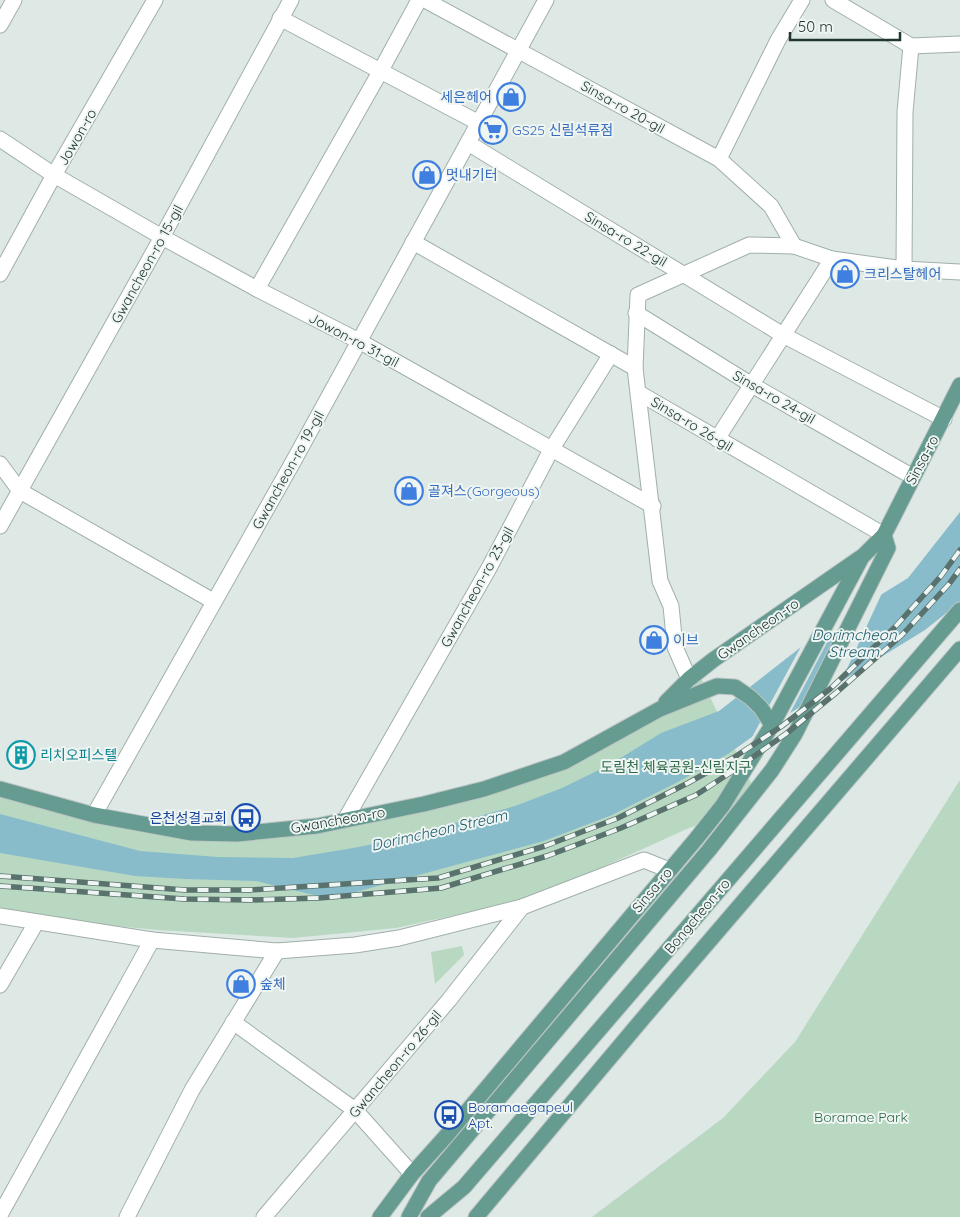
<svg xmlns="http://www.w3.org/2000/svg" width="960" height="1217" font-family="Quicksand,'Noto Sans KR',sans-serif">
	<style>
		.green { fill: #b8d8c2 }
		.water { fill: #89bcca }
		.pier { fill: #dee8e4 }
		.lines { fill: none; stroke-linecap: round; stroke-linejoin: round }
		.minor-casing { stroke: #a1afab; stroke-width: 17 }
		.major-casing { stroke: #bcc3c2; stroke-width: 17 }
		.minor { stroke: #fff; stroke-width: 15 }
		.major { stroke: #659b90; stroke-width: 15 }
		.rail-casing { stroke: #5a726d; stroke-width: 5.5 }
		.rail { stroke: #eef5f2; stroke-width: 4; stroke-dasharray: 11; stroke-linecap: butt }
		.labels { text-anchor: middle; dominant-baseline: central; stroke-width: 4; stroke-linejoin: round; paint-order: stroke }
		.shop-label { font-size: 14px; fill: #366cbe; stroke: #eef5f2; text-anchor: start }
		.street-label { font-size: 14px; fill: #203632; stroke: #eef5f2 }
		.culture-label { font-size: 14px; fill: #0d838f; stroke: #eef5f2; text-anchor: start }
		.park-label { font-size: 14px; fill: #2e6a49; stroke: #eef5f2 }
		.transit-label { font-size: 14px; fill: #164399; stroke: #eef5f2; text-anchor: end }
		.water-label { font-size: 15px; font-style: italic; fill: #205b6d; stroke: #eef5f2 }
	</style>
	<rect width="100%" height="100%" fill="#dee8e4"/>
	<!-- green -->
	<g class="green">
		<path d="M 701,678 L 753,787 L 725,816 L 689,828 L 605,866 L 524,900 L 396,928 L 293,938 L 158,930 L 42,919 L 0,911 L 0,793 L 249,837 L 562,767 Z"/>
		<path d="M 960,780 L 960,1217 L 592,1217 L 723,1118 L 795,1042 Z"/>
		<path d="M 462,946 L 464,955 L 435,984 L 431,952 Z"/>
	</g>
	<!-- water -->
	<path class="water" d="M 960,512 L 960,602 L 925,630 L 756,734 L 728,754 L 676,783 L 612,815 L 544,841 L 330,899 L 256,881 L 185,879 L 135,876 L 0,853 L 0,814 L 140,851 L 218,857 L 293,858 L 359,847 L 405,837 L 515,806 L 562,788 L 611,764 L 661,733 L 719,711 L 819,633 L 908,578 Z"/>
	<!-- pier -->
	<path class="pier" d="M 883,591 L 839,686 L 804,708 L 838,634 L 833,631 L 788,717 L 750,741 L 804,641 L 818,631 Z"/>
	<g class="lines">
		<defs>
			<g id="minor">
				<path d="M 425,0 L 719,159 L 771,206 L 794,246"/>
				<path d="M 833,0 L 911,46 L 960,44"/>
				<path d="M 280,18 L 479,123"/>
				<path d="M 0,25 L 14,0"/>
				<path d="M 0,139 L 54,175 L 162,237 L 257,289 L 359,341 L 653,506"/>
				<path d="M 468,143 L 783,335 L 944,419"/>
				<path d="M 719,159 L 778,40 L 802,0"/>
				<path d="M 413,242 L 635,368"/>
				<path d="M 904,269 L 905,112 L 911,46"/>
				<path d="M 0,274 L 54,175 L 155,0"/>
				<path d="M 257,289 L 380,72 L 419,0"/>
				<path d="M 636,313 L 752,385 L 913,477"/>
				<path d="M 639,393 L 884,535"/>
				<path d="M 717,439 L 832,259"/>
				<path d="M 0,464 L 20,491 L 213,601"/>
				<path d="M 0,526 L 162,237 L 291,0"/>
				<path d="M 689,679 L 675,647 L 671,606 L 660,581 L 635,368 L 638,295 L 749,245 L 794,246 L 832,259 L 904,269 L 960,272"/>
				<path d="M 94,815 L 293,462 L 546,0"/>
				<path d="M 345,820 L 489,568 L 551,450 L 611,354"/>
				<path d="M 0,916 L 152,940 L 277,951 L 355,945 L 399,938 L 522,907 L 644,860 L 669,870"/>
				<path d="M 0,985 L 36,923"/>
				<path d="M 233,1022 L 355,1110 L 412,1174"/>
				<path d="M 0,1215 L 152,940"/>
				<path d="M 127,1217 L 192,1090 L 277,951"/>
				<path d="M 264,1217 L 449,1000 L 522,907"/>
			</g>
			<g id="major">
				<path d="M 666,702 L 689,679 L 713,660 L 860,558"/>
				<path d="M 0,789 L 94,815 L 192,833 L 237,834 L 317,826 L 424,804 L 484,789 L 564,762 L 660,709 L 717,686 L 735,687 L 751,698 L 761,708 L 772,725"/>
				<path d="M 380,1217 L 412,1174 L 447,1135 L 696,839 L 723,805 L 772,725 L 862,557 L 884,535 L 960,385"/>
				<path d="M 409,1217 L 429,1181 L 709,850 L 772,770 L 795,734 L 888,548 L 884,535"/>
				<path d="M 428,1217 L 464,1187 L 960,610"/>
				<path d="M 476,1217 L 645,1016 L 960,649"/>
			</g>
		</defs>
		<!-- minor casing -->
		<use href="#minor" class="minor-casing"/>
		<!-- major casing -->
		<use href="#major" class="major-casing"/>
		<!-- minor -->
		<use href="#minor" class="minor"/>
		<!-- major -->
		<use href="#major" class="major"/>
		<defs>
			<g id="rail">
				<path d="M 0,876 L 185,890 L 250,890 L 438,878 L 545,846 L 618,818 L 688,783 L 733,758 L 782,726 L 830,689 L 895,627 L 941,576 L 960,550"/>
				<path d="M 0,886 L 184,899 L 250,900 L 319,898 L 441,888 L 547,856 L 621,828 L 696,795 L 739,767 L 787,733 L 837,692 L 902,635 L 949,584 L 960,569"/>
			</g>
		</defs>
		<!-- rail casing -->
		<use href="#rail" class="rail-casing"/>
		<!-- rail -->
		<use href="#rail" class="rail"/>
	</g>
	<!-- icons -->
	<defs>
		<symbol id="shop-ring" viewBox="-11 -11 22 22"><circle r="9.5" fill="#eef5f2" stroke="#3f7fe0" stroke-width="1.5"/><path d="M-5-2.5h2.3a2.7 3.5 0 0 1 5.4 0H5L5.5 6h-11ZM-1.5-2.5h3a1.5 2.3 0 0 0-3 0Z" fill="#3f7fe0"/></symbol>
		<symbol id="supermarket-ring" viewBox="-11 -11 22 22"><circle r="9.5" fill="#eef5f2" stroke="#3f7fe0" stroke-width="1.5"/><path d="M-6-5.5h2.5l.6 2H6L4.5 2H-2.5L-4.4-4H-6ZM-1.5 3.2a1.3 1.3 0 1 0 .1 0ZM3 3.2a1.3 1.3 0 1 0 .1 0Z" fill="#3f7fe0"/></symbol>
		<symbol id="building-ring" viewBox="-11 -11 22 22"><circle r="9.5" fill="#eef5f2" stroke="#0f9aa8" stroke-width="1.5"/><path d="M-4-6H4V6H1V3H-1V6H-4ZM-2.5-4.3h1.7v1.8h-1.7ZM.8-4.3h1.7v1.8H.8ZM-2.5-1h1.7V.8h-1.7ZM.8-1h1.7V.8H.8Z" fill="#0f9aa8"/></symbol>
		<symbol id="bus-ring" viewBox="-11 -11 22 22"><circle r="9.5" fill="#eef5f2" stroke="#1a4fb4" stroke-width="1.5"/><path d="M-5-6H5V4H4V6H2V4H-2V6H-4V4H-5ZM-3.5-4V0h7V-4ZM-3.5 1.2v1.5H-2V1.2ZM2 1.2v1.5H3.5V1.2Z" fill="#1a4fb4"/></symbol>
	</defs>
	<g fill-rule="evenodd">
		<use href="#shop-ring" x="495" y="81" width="32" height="32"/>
		<use href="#supermarket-ring" x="477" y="114" width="32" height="32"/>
		<use href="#shop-ring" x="411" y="159" width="32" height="32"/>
		<use href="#shop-ring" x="829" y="258" width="32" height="32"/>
		<use href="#shop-ring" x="393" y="475" width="32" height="32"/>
		<use href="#shop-ring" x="638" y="624" width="32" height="32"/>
		<use href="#building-ring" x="5" y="739" width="32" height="32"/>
		<use href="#bus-ring" x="230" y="802" width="32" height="32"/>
		<use href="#shop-ring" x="225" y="968" width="32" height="32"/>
		<use href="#bus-ring" x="433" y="1099" width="32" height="32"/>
	</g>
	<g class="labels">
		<!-- shop labels -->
		<g class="shop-label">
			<text x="492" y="97" text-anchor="end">세은헤어</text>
			<text x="512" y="130">GS25 신림석류점</text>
			<text x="446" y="175">멋내기터</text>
			<text x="864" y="274">크리스탈헤어</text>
			<text x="428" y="491">골져스(Gorgeous)</text>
			<text x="673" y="640">이브</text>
			<text x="260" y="984">숲체</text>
		</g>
		<!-- street labels -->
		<g class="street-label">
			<text transform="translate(623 107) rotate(29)">Sinsa-ro 20-gil</text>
			<text transform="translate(77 137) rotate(-60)">Jowon-ro</text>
			<text transform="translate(626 239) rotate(31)">Sinsa-ro 22-gil</text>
			<text transform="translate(147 264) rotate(-61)">Gwancheon-ro 15-gil</text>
			<text transform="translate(354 340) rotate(28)">Jowon-ro 31-gil</text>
			<text transform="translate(774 397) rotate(30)">Sinsa-ro 24-gil</text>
			<text transform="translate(692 424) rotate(31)">Sinsa-ro 26-gil</text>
			<text transform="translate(922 460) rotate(-62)">Sinsa-ro</text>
			<text transform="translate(288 470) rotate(-61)">Gwancheon-ro 19-gil</text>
			<text transform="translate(477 587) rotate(-61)">Gwancheon-ro 23-gil</text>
			<text transform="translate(758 629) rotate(-35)">Gwancheon-ro</text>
			<text transform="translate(338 820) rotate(-10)">Gwancheon-ro</text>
			<text transform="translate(652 890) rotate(-50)">Sinsa-ro</text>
			<text transform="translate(697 916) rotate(-50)">Bongcheon-ro</text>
			<text transform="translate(395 1064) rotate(-50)">Gwancheon-ro 26-gil</text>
		</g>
		<!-- culture labels -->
		<g class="culture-label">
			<text x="40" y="755">리치오피스텔</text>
		</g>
		<!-- park labels -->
		<g class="park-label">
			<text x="676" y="767">도림천 체육공원-신림지구</text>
			<text x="861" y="1117">Boramae Park</text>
		</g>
		<!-- transit labels -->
		<g class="transit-label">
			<text x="227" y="818">은천성결교회</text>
			<text x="468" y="1107" text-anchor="start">Boramaegapeul<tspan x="468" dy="16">Apt.</tspan></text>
		</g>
		<!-- water labels -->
		<g class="water-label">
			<text x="854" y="634">Dorimcheon<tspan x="854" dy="17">Stream</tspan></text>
			<text transform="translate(439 830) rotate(-13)">Dorimcheon Stream</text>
		</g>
	</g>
	<!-- scale -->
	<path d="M790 32v8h110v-8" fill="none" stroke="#203632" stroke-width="2.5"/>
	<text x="798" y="32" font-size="15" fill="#203632" stroke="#eef5f2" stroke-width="4" paint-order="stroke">50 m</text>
</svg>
